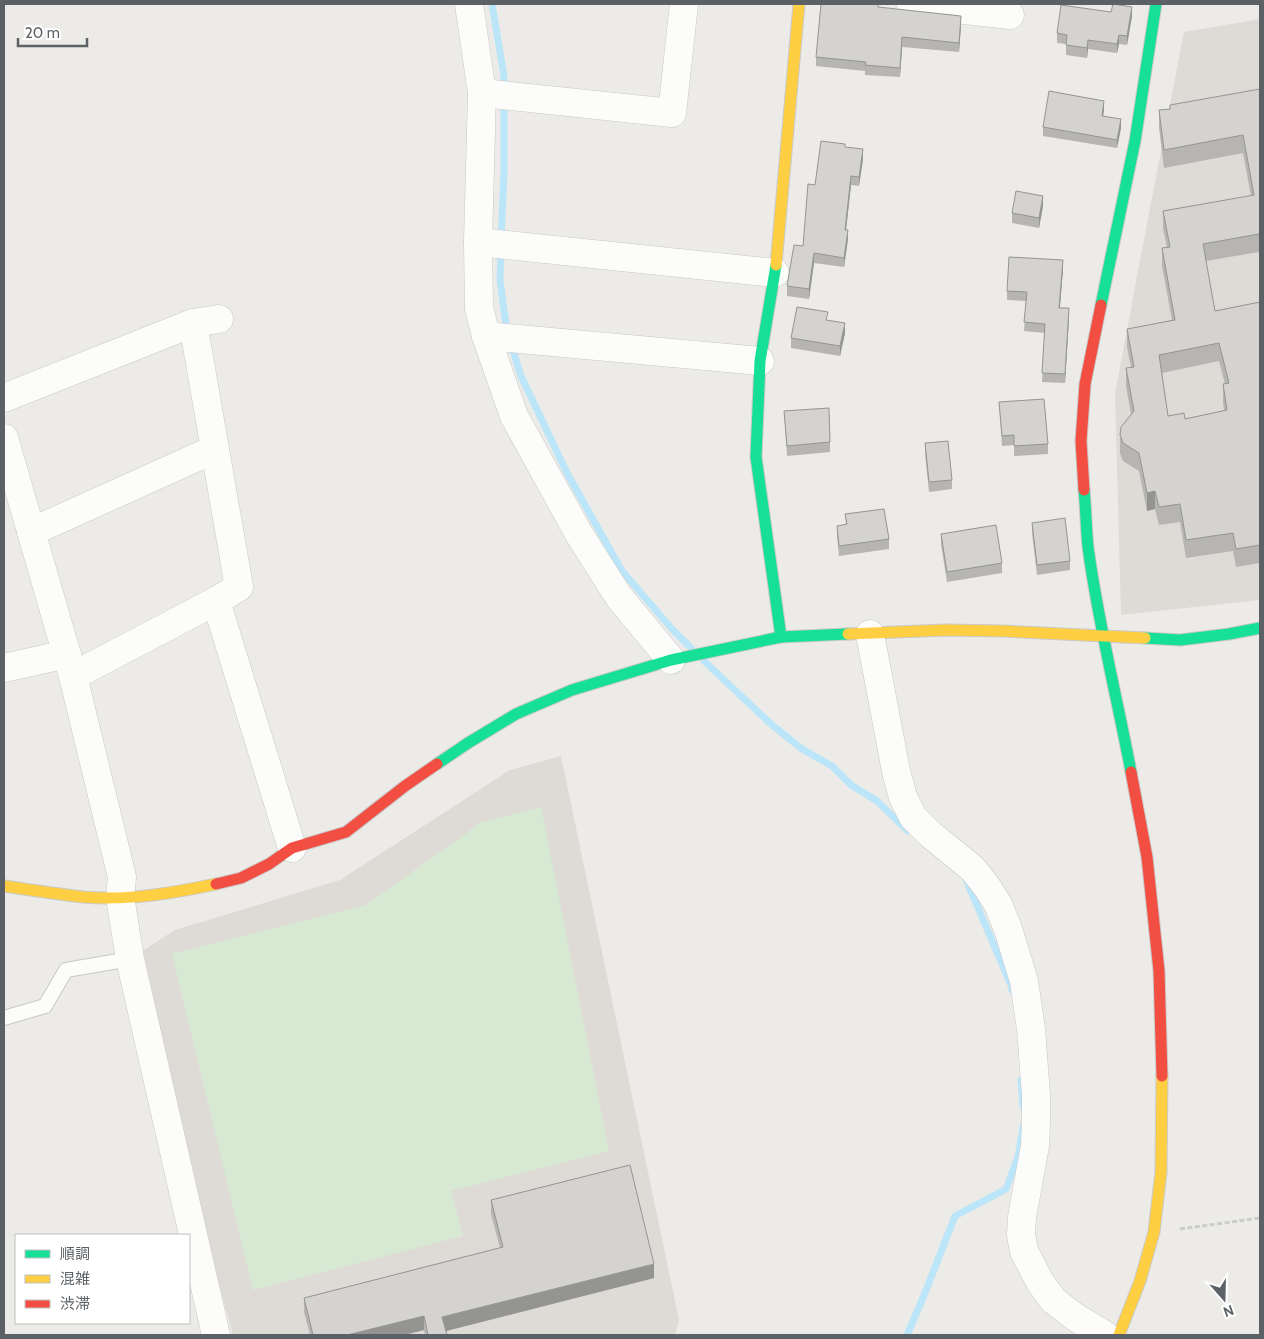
<svg xmlns="http://www.w3.org/2000/svg" width="1264" height="1339" font-family="Cabin,'Noto Sans JP',sans-serif">
	<style>
		.education { fill: #dedbd7 }
		.garden { fill: #d7e9d2 }
		.lines { fill: none; stroke-linecap: round; stroke-linejoin: round }
		.stream { stroke: #bbe5f8; stroke-width: 7 }
		.lane-casing { stroke: #c8c8c8; stroke-width: 16 }
		.street-casing { stroke: #c8c8c8; stroke-width: 29 }
		.fast-casing { stroke: #c9c9c9; stroke-width: 13 }
		.slow-casing { stroke: #c9c9c9; stroke-width: 13 }
		.jam-casing { stroke: #c9c9c9; stroke-width: 13 }
		.path { stroke: #c9ceca; stroke-width: 3; stroke-dasharray: 5 2.5; stroke-linecap: butt }
		.lane { stroke: #fcfcfb; stroke-width: 14 }
		.street { stroke: #fcfcfb; stroke-width: 28 }
		.fast { stroke: #16e098; stroke-width: 11 }
		.slow { stroke: #ffcf43; stroke-width: 11 }
		.jam { stroke: #f24e42; stroke-width: 11 }
		.wall { fill: #b6b5b4; fill-rule: evenodd }
		.shaded-wall { fill: #949492 }
		.building { fill: #d4d3d1; stroke: #949492; fill-rule: evenodd }
	</style>
	<rect width="100%" height="100%" fill="#edebe7"/>
	<!-- education -->
	<g class="education">
		<path d="M 1260,19 L 1260,600 L 1121,615 L 1115,394 L 1140,260 L 1184,32 Z"/>
		<path d="M 561,756 L 679,1320 L 675,1335 L 233,1335 L 130,959 L 175,930 L 340,880 L 510,770 Z"/>
	</g>
	<!-- garden -->
	<path class="garden" d="M 541,807 L 609,1151 L 451,1191 L 463,1236 L 253,1290 L 172,954 L 366,905 L 482,822 Z"/>
	<g class="lines">
		<!-- stream -->
		<g class="stream">
			<path d="M 492,4 L 504,76 L 504,90"/>
			<path d="M 501,240 L 504,173 L 504,101"/>
			<path d="M 501,250 L 500,280 L 507,332"/>
			<path d="M 511,344 L 521,376 L 567,473 L 622,571 L 672,629 L 691,648"/>
			<path d="M 704,661 L 772,725 L 802,749 L 832,766 L 851,785 L 877,801 L 908,831"/>
			<path d="M 967,882 L 1011,985 L 1012,990"/>
			<path d="M 1021,1080 L 1023,1106"/>
			<path d="M 907,1335 L 925,1293 L 955,1216 L 1006,1189 L 1018,1157 L 1023,1127"/>
		</g>
		<defs>
			<path id="lane" d="M 4,1018 L 45,1006 L 66,970 L 130,959"/>
			<g id="street">
				<path d="M 469,4 L 482,93 L 478,242 L 479,308 L 486,336 L 514,416 L 579,534 L 619,597 L 671,660"/>
				<path d="M 911,4 L 1010,15"/>
				<path d="M 482,93 L 672,113 L 684,4"/>
				<path d="M 478,242 L 775,273"/>
				<path d="M 193,323 L 219,319"/>
				<path d="M 486,336 L 760,361"/>
				<path d="M 4,398 L 193,323 L 239,587 L 216,601 L 73,676"/>
				<path d="M 4,438 L 73,676 L 122,877 L 120,897 L 130,959 L 216,1335"/>
				<path d="M 31,532 L 215,449"/>
				<path d="M 216,601 L 292,848"/>
				<path d="M 870,634 L 896,771 L 903,797 L 913,817 L 930,834 L 973,869 L 987,887 L 998,904 L 1008,929 L 1024,981 L 1031,1029 L 1036,1095 L 1036,1121 L 1035,1146 L 1022,1217 L 1021,1235 L 1024,1251 L 1040,1282 L 1053,1300 L 1075,1317 L 1105,1335"/>
				<path d="M 4,668 L 67,654"/>
			</g>
			<g id="fast">
				<path d="M 776,265 L 760,361 L 756,457 L 781,637"/>
				<path d="M 1101,305 L 1135,141 L 1156,4"/>
				<path d="M 1084,490 C 1086,509 1086,528 1088,547 C 1098,623 1117,697 1131,772"/>
				<path d="M 1145,638 L 1180,640 L 1229,634 L 1260,628"/>
				<path d="M 437,764 L 468,743 L 516,714 L 572,690 L 671,660 L 781,637 L 848,634"/>
			</g>
			<g id="slow">
				<path d="M 776,265 L 799,4"/>
				<path d="M 848,634 L 946,630 L 1003,631 L 1145,638"/>
				<path d="M 4,886 C 30,890 57,894 83,897 C 127,901 174,893 216,884"/>
				<path d="M 1119,1335 L 1140,1281 L 1154,1232 L 1161,1172 L 1162,1076"/>
			</g>
			<g id="jam">
				<path d="M 1084,490 L 1081,441 L 1085,384 L 1101,305"/>
				<path d="M 1131,772 L 1147,857 L 1159,971 L 1162,1076"/>
				<path d="M 216,884 L 241,878 L 269,864 L 292,848 L 346,832 L 405,786 L 437,764"/>
			</g>
		</defs>
		<!-- lane casing -->
		<use href="#lane" class="lane-casing"/>
		<!-- street casing -->
		<use href="#street" class="street-casing"/>
		<!-- fast casing -->
		<use href="#fast" class="fast-casing"/>
		<!-- slow casing -->
		<use href="#slow" class="slow-casing"/>
		<!-- jam casing -->
		<use href="#jam" class="jam-casing"/>
		<!-- path -->
		<path class="path" d="M 1180,1229 L 1260,1218"/>
		<!-- lane -->
		<use href="#lane" class="lane"/>
		<!-- street -->
		<use href="#street" class="street"/>
		<!-- fast -->
		<use href="#fast" class="fast"/>
		<!-- slow -->
		<use href="#slow" class="slow"/>
		<!-- jam -->
		<use href="#jam" class="jam"/>
	</g>
	<!-- wall -->
	<g class="wall">
		<path d="M 879,4 L 878,7 L 961,25 L 959,52 L 902,47 L 900,77 L 865,75 L 865,71 L 816,66 L 816,57 Z"/>
		<path d="M 1132,16 L 1127,45 L 1119,44 L 1117,53 L 1088,49 L 1087,58 L 1066,55 L 1066,44 L 1057,43 L 1057,33 Z"/>
		<path d="M 1260,89 L 1260,259 L 1259,252 L 1206,261 L 1215,311 L 1260,302 L 1260,563 L 1236,567 L 1233,551 L 1186,558 L 1180,522 L 1159,525 L 1155,509 L 1147,511 L 1139,471 L 1123,461 L 1120,453 L 1120,435 L 1131,414 L 1126,386 L 1126,368 L 1131,367 L 1127,347 L 1127,329 L 1172,320 L 1162,266 L 1162,248 L 1167,247 L 1163,229 L 1163,211 L 1251,196 L 1243,153 L 1164,168 L 1159,128 L 1159,110 L 1170,109 ZM 1219,361 L 1225,384 L 1223,384 L 1223,402 L 1224,411 L 1185,419 L 1168,416 L 1162,373 Z"/>
		<path d="M 1104,110 L 1103,116 L 1121,128 L 1117,148 L 1043,136 L 1043,127 Z"/>
		<path d="M 845,147 L 863,159 L 859,186 L 851,185 L 846,230 L 848,239 L 844,267 L 814,263 L 809,299 L 787,296 L 787,286 L 803,246 L 815,185 Z"/>
		<path d="M 1043,206 L 1039,228 L 1012,223 L 1012,213 Z"/>
		<path d="M 1063,269 L 1060,308 L 1069,317 L 1065,383 L 1042,382 L 1045,333 L 1024,331 L 1026,301 L 1007,300 L 1007,291 Z"/>
		<path d="M 828,320 L 845,333 L 840,356 L 791,348 L 791,338 Z"/>
		<path d="M 999,402 L 1048,444 L 1048,454 L 1014,456 L 1014,445 L 1002,446 Z"/>
		<path d="M 784,411 L 830,442 L 830,452 L 787,456 Z"/>
		<path d="M 925,443 L 952,480 L 952,489 L 929,492 L 925,453 Z"/>
		<path d="M 845,514 L 889,539 L 889,549 L 839,556 L 837,536 L 837,526 L 846,525 Z"/>
		<path d="M 1032,523 L 1070,561 L 1070,570 L 1037,575 L 1032,533 Z"/>
		<path d="M 941,534 L 1002,563 L 1002,573 L 947,582 L 941,544 Z"/>
		<path d="M 491,1200 L 654,1278 L 446,1331 L 447,1335 L 425,1335 L 424,1330 L 404,1335 L 310,1335 L 304,1312 L 304,1298 L 500,1248 L 491,1214 Z"/>
	</g>
	<!-- shaded-wall -->
	<g class="shaded-wall">
		<path d="M 1132,7 L 1132,16 L 1127,45 L 1127,36 Z"/>
		<path d="M 961,16 L 961,25 L 959,52 L 959,43 Z"/>
		<path d="M 1119,35 L 1119,44 L 1117,53 L 1117,44 Z"/>
		<path d="M 902,37 L 902,47 L 900,77 L 900,68 Z"/>
		<path d="M 1088,40 L 1088,49 L 1087,58 L 1087,48 Z"/>
		<path d="M 1104,101 L 1104,110 L 1102,124 L 1102,116 Z"/>
		<path d="M 1121,119 L 1121,128 L 1117,148 L 1117,140 Z"/>
		<path d="M 863,149 L 863,159 L 859,186 L 859,177 Z"/>
		<path d="M 851,176 L 851,185 L 845,239 L 845,230 Z"/>
		<path d="M 1043,196 L 1043,206 L 1039,228 L 1039,218 Z"/>
		<path d="M 848,230 L 848,239 L 844,267 L 844,258 Z"/>
		<path d="M 814,253 L 814,263 L 809,299 L 809,289 Z"/>
		<path d="M 1063,260 L 1063,269 L 1059,317 L 1059,308 Z"/>
		<path d="M 1069,308 L 1069,317 L 1065,383 L 1065,374 Z"/>
		<path d="M 845,323 L 845,333 L 840,356 L 840,346 Z"/>
		<path d="M 1155,491 L 1155,509 L 1147,511 L 1147,493 Z"/>
		<path d="M 654,1264 L 654,1278 L 442,1332 L 442,1317 Z"/>
		<path d="M 424,1316 L 424,1330 L 404,1335 L 347,1335 Z"/>
	</g>
	<!-- building -->
	<g class="building">
		<path d="M 821,4 L 878,4 L 878,7 L 961,16 L 959,43 L 902,37 L 900,68 L 865,65 L 866,62 L 816,57 Z"/>
		<path d="M 1113,4 L 1132,7 L 1127,36 L 1119,35 L 1117,44 L 1088,40 L 1087,48 L 1066,45 L 1067,35 L 1057,33 L 1061,5 L 1111,12 Z"/>
		<path d="M 1260,89 L 1260,241 L 1259,234 L 1203,244 L 1215,311 L 1260,302 L 1260,545 L 1236,549 L 1233,533 L 1186,540 L 1180,504 L 1159,507 L 1155,491 L 1147,493 L 1139,453 L 1123,443 L 1120,435 L 1121,427 L 1134,411 L 1126,368 L 1134,367 L 1127,329 L 1175,320 L 1162,248 L 1170,247 L 1163,211 L 1254,195 L 1243,135 L 1164,150 L 1159,110 L 1170,109 L 1170,105 ZM 1219,343 L 1229,383 L 1223,384 L 1227,410 L 1185,419 L 1184,413 L 1168,416 L 1159,355 Z"/>
		<path d="M 1049,91 L 1104,101 L 1102,116 L 1121,119 L 1117,140 L 1043,127 Z"/>
		<path d="M 821,141 L 845,144 L 845,147 L 863,149 L 859,177 L 851,176 L 845,230 L 848,230 L 844,258 L 814,253 L 809,289 L 787,286 L 794,245 L 803,246 L 808,184 L 815,185 Z"/>
		<path d="M 1016,191 L 1043,196 L 1039,218 L 1012,213 Z"/>
		<path d="M 1009,257 L 1063,260 L 1059,308 L 1069,308 L 1065,374 L 1042,373 L 1045,324 L 1024,322 L 1027,292 L 1007,291 Z"/>
		<path d="M 797,307 L 828,312 L 826,320 L 845,323 L 840,346 L 791,338 Z"/>
		<path d="M 1044,399 L 1048,444 L 1014,446 L 1014,435 L 1002,436 L 999,402 Z"/>
		<path d="M 829,408 L 830,442 L 787,446 L 784,411 Z"/>
		<path d="M 948,441 L 952,480 L 929,482 L 925,443 Z"/>
		<path d="M 884,509 L 889,539 L 839,546 L 837,526 L 847,524 L 845,514 Z"/>
		<path d="M 1065,518 L 1070,561 L 1037,565 L 1032,523 Z"/>
		<path d="M 996,525 L 1002,563 L 947,572 L 941,534 Z"/>
		<path d="M 630,1165 L 654,1264 L 442,1317 L 447,1335 L 428,1335 L 424,1316 L 347,1335 L 313,1335 L 304,1298 L 503,1247 L 491,1200 Z"/>
	</g>
	<!-- border -->
	<rect width="1264" height="1339" fill="none" stroke="#5c6165" stroke-width="10"/>
	<!-- legend -->
	<rect x="15" y="1234" width="175" height="90" fill="#ffffff" stroke="#bec0c1"/>
	<rect x="25" y="1250" width="25" height="8" fill="#16e098" stroke="#bec0c1"/>
	<text x="60" y="1259" font-size="15" fill="#5c6165">順調</text>
	<rect x="25" y="1275" width="25" height="8" fill="#ffcf43" stroke="#bec0c1"/>
	<text x="60" y="1284" font-size="15" fill="#5c6165">混雑</text>
	<rect x="25" y="1300" width="25" height="8" fill="#f24e42" stroke="#bec0c1"/>
	<text x="60" y="1309" font-size="15" fill="#5c6165">渋滞</text>
	<!-- north arrow -->
	<g transform="translate(1224 1299) rotate(160)" stroke="#ffffff" stroke-width="4" paint-order="stroke">
	<path d="M0-4L9 19L0 12L-9 19Z" fill="#5c6165"/>
	<text y="-8" font-size="14" font-weight="bold" text-anchor="middle" fill="#5c6165">N</text>
	</g>
	<!-- scale -->
	<path d="M18 38v8h69v-8" fill="none" stroke="#5c6165" stroke-width="2.5"/>
	<text x="25" y="38" font-size="15" fill="#5c6165" stroke="#ffffff" stroke-width="4" paint-order="stroke">20 m</text>
</svg>
